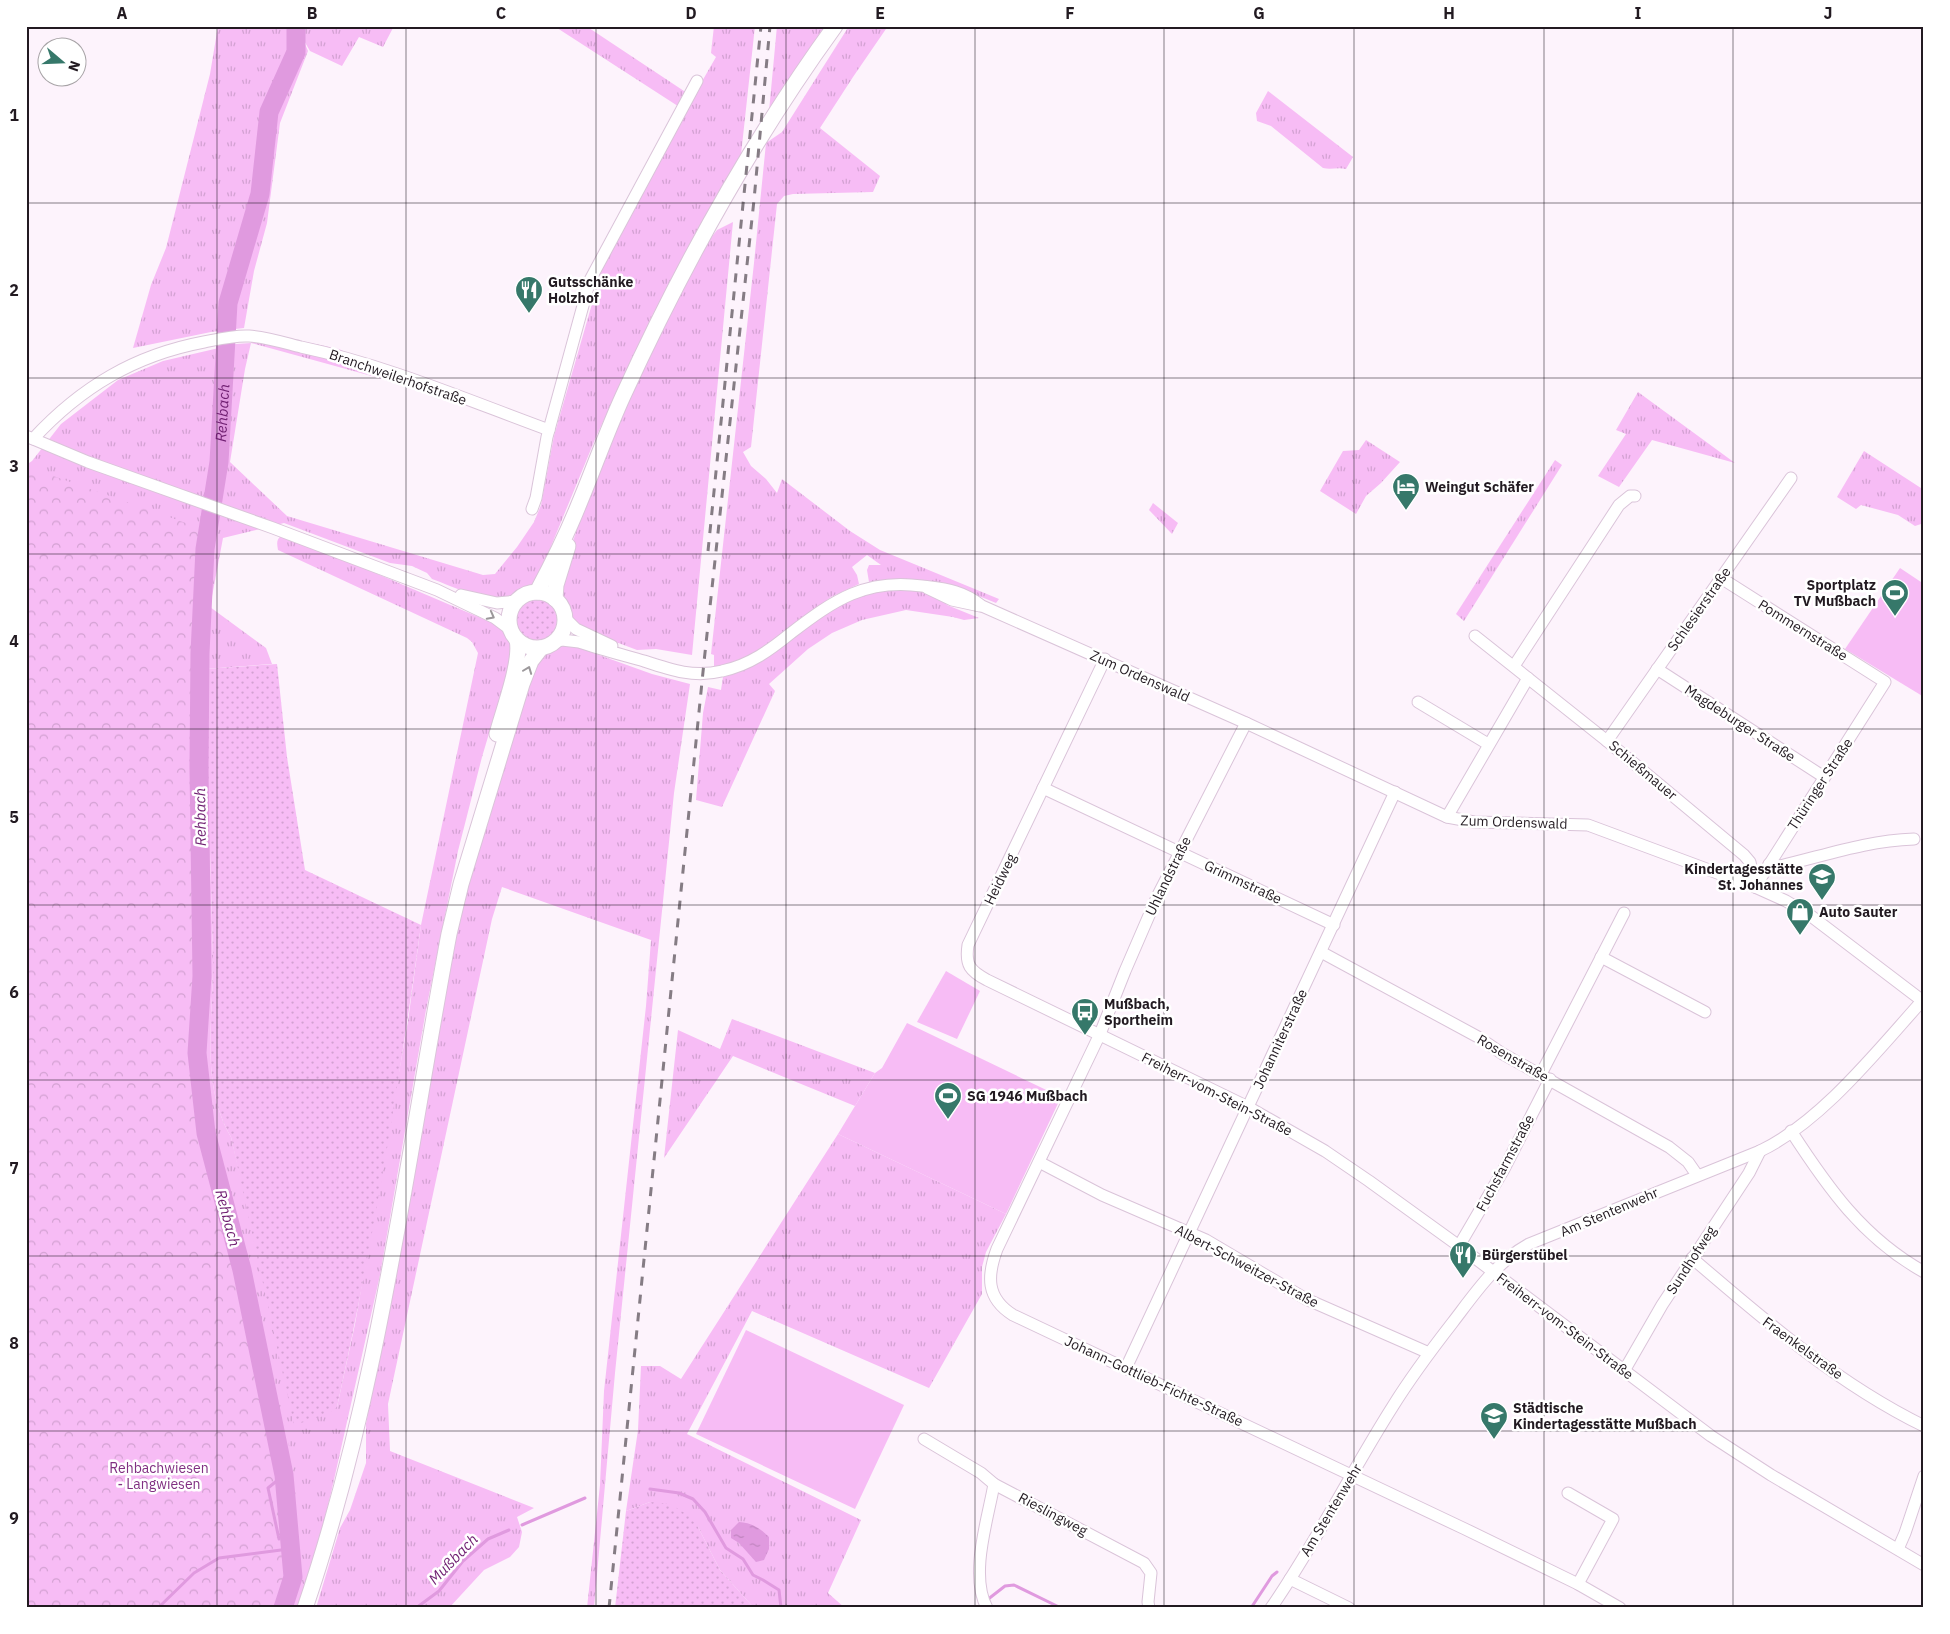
<svg xmlns="http://www.w3.org/2000/svg" width="1950" height="1634" font-family="'IBM Plex Sans',sans-serif">
	<style>
		.grass { fill: url(#grass-tufts) }
		.park { fill: url(#park-crowns) }
		.garden { fill: url(#garden-dots) }
		.pitch { fill: #f7bcf5 }
		.water { fill: url(#water-ripples) }
		.lines { fill: none; stroke-linecap: round; stroke-linejoin: round }
		.stream { stroke: #e09adf; stroke-width: 3 }
		.river { stroke: #e09adf; stroke-width: 19 }
		.minor-casing { stroke: #dac4d9; stroke-width: 13 }
		.major-casing { stroke: #dac4d9; stroke-width: 17 }
		.minor { stroke: #fff; stroke-width: 11 }
		.major { stroke: #fff; stroke-width: 15 }
		.rail { stroke: #857c84; stroke-width: 3; stroke-dasharray: 9 9; stroke-linecap: butt }
		.oneway { stroke: #9c989b }
		.grid { fill: none; stroke: #221a21; stroke-width: 1; stroke-opacity: 0.55 }
		.labels { text-anchor: middle; dominant-baseline: central; stroke-width: 5; stroke-linejoin: round; paint-order: stroke }
		.poi-label { font-size: 14px; font-weight: bold; fill: #221a21; stroke: #fff; text-anchor: start }
		.street-label { font-size: 14px; fill: #221a21; stroke: #fff }
		.park-label { font-size: 14px; fill: #813082; stroke: #fff }
		.water-label { font-size: 15px; font-style: italic; fill: #6f1e71; stroke: #fff }
		.neatline { fill: none; stroke: #221a21; stroke-width: 2 }
		.grid-label { font-size: 16px; text-anchor: middle; font-weight: bold; fill: #221a21 }
	</style>
	<defs>
		<pattern id="grass-tufts" width="24" height="20" patternUnits="userSpaceOnUse" patternTransform="scale(1.25)"><rect width="24" height="20" fill="#f7bcf5"/><path d="M3 7l-1-3M5 7V3M7 7l1-3M15 17l-1-3M17 17v-4M19 17l1-3" fill="none" stroke="#d3a1d2"/></pattern>
		<pattern id="park-crowns" width="20" height="18" patternUnits="userSpaceOnUse" patternTransform="scale(1.25)"><rect width="20" height="18" fill="#f7bcf5"/><path d="M2 6a3 3 0 1 1 6 0M12 15a3 3 0 1 1 6 0" fill="none" stroke="#d3a1d2"/></pattern>
		<pattern id="garden-dots" width="8" height="8" patternUnits="userSpaceOnUse" patternTransform="scale(1.25)"><rect width="8" height="8" fill="#f7bcf5"/><path d="M2 2h.1M6 6h.1" fill="none" stroke="#d3a1d2" stroke-width="1.8" stroke-linecap="round"/></pattern>
		<pattern id="water-ripples" width="26" height="14" patternUnits="userSpaceOnUse" patternTransform="scale(1.25)"><rect width="26" height="14" fill="#e09adf"/><path d="M2 4q2-2 4 0t4 0M15 11q2-2 4 0t4 0" fill="none" stroke="#c084bf"/></pattern>
	</defs>
	<rect width="100%" height="100%" fill="#fdf3fc"/>
	<!-- grass -->
	<g class="grass">
		<path d="M 218,26 L 394,26 L 383,47 L 359,37 L 342,66 L 310,51 L 303,39 L 308,51 L 280,123 L 267,223 L 254,271 L 244,328 L 211,332 L 133,348 L 151,285 L 166,248 L 210,74 Z"/>
		<path d="M 554,26 L 586,26 L 693,97 L 716,57 L 711,53 L 714,26 L 755,26 L 740,164 L 721,188 L 652,316 L 596,437 L 538,578 C 533,585 528,587 520,591 C 492,608 460,589 432,579 L 427,573 L 412,566 L 390,563 L 284,523 L 223,538 L 210,607 L 266,648 L 272,664 L 205,669 C 208,765 210,860 213,956 C 214,1017 199,1082 231,1137 L 259,1256 L 337,1407 L 355,1324 L 408,1021 L 421,925 L 478,653 L 472,642 L 467,638 L 278,550 C 277,544 276,540 281,536 L 347,561 L 502,627 C 512,638 512,650 510,663 L 482,757 L 458,851 L 426,1010 L 380,1275 L 331,1493 L 315,1557 L 299,1608 L 26,1608 L 26,465 L 32,461 L 61,424 L 118,380 L 163,361 L 236,344 L 251,343 L 253,331 L 339,349 L 419,389 L 251,343 L 245,369 L 230,462 L 287,516 L 483,575 L 495,574 L 517,547 L 534,522 L 541,505 L 554,436 L 604,262 L 684,110 Z"/>
		<path d="M 777,26 L 829,26 L 769,111 Z"/>
		<path d="M 849,26 L 888,26 L 853,77 L 820,128 L 880,176 L 873,192 L 793,194 L 784,196 L 777,204 L 751,447 L 743,452 L 751,466 L 766,479 L 777,493 L 782,479 L 850,531 L 880,550 L 999,599 L 996,603 C 953,585 916,573 869,582 L 867,570 L 869,565 L 881,565 L 867,555 L 852,567 L 857,575 L 859,584 L 831,597 L 760,651 L 734,664 L 714,668 L 714,655 L 711,654 L 754,263 L 766,143 L 782,132 Z"/>
		<path d="M 1268,91 L 1353,157 L 1346,169 C 1338,167 1331,170 1323,168 L 1271,126 L 1257,121 L 1256,113 Z"/>
		<path d="M 733,222 L 692,655 L 656,649 L 637,650 L 584,630 L 570,618 L 562,595 L 563,572 L 592,483 L 656,341 L 707,243 L 717,230 Z"/>
		<path d="M 1638,392 L 1735,463 L 1652,440 L 1619,487 L 1598,476 L 1626,434 L 1616,430 Z"/>
		<path d="M 1366,440 L 1400,462 L 1381,483 L 1366,496 L 1356,514 L 1320,491 L 1343,451 L 1359,450 Z"/>
		<path d="M 1864,451 L 1924,490 L 1924,523 L 1915,526 L 1898,515 L 1861,505 L 1856,509 L 1837,497 Z"/>
		<path d="M 1555,460 L 1562,465 L 1464,621 L 1456,614 Z"/>
		<path d="M 1153,503 L 1178,523 L 1172,534 L 1149,510 Z"/>
		<path d="M 893,588 L 926,592 L 944,600 L 947,605 L 979,618 L 964,620 L 953,617 L 906,610 L 862,620 L 832,633 L 808,649 L 769,684 L 775,691 L 722,807 L 696,800 L 703,713 L 708,687 L 721,690 L 723,677 C 766,668 797,630 834,607 C 852,596 872,593 893,588 Z"/>
		<path d="M 561,646 L 574,646 L 652,674 L 690,684 L 674,793 L 615,1373 L 594,1608 L 587,1608 L 600,1485 L 604,1391 L 646,1006 L 651,940 L 502,887 L 492,919 L 388,1404 L 390,1451 L 534,1508 L 517,1517 L 522,1532 L 519,1547 L 510,1557 L 484,1570 L 449,1608 L 316,1608 L 340,1528 L 350,1510 L 366,1463 L 366,1424 L 452,955 L 469,881 L 537,657 Z"/>
		<path d="M 732,1019 L 875,1073 L 855,1106 L 733,1056 L 664,1158 L 678,1030 L 720,1049 Z"/>
		<path d="M 838,1134 L 1006,1214 L 986,1252 L 982,1267 L 982,1294 L 929,1388 L 752,1311 L 687,1434 L 861,1520 L 828,1593 L 845,1608 L 754,1608 L 720,1570 L 698,1527 L 650,1502 L 626,1511 L 638,1430 L 641,1366 L 660,1366 L 681,1379 Z"/>
	</g>
	<!-- park -->
	<path class="park" d="M 28,467 L 214,533 L 202,575 L 202,606 L 195,633 L 200,677 L 197,694 L 201,848 L 198,898 L 199,949 L 205,989 L 195,1065 L 202,1104 L 204,1133 L 229,1185 L 233,1215 L 249,1255 L 251,1270 L 249,1309 L 261,1347 L 267,1392 L 288,1433 L 294,1522 L 301,1571 L 287,1608 L 26,1608 L 26,470 Z"/>
	<!-- garden -->
	<g class="garden">
		<circle cx="536" cy="620" r="21"/>
		<path d="M 277,664 L 287,757 L 305,870 L 421,925 C 399,1086 372,1248 337,1407 L 327,1415 L 294,1425 L 231,1137 C 199,1082 214,1017 213,956 C 210,860 208,764 205,669 Z"/>
		<path d="M 650,1502 L 670,1504 L 688,1515 L 698,1527 L 720,1570 L 754,1608 L 615,1608 L 626,1511 Z"/>
	</g>
	<!-- pitch -->
	<g class="pitch">
		<path d="M 1900,568 L 1924,584 L 1924,697 L 1845,649 Z"/>
		<path d="M 946,971 L 980,991 L 957,1039 L 917,1022 Z"/>
		<path d="M 907,1023 L 1061,1097 L 1006,1214 L 838,1134 L 875,1073 L 882,1068 Z"/>
		<path d="M 746,1330 L 904,1405 L 855,1509 L 696,1434 Z"/>
	</g>
	<!-- water -->
	<path class="water" d="M 739,1522 C 752,1523 760,1528 769,1537 L 769,1549 L 764,1560 L 756,1562 L 739,1543 L 731,1538 L 731,1530 Z"/>
	<g class="lines">
		<!-- stream -->
		<g class="stream">
			<path d="M 650,1489 L 679,1493 L 693,1499 L 705,1512 L 726,1548 L 743,1559 L 753,1575 L 763,1580 L 779,1590 L 781,1608"/>
			<path d="M 522,1525 L 585,1498"/>
			<path d="M 279,1539 L 268,1488 L 284,1475"/>
			<path d="M 987,1600 L 1005,1586 L 1014,1585 L 1061,1608"/>
			<path d="M 158,1608 L 194,1573 L 219,1558 L 281,1550"/>
			<path d="M 416,1608 L 439,1591 L 463,1561 L 488,1539 L 509,1530"/>
			<path d="M 1251,1608 L 1272,1576 L 1277,1572"/>
		</g>
		<!-- river -->
		<path class="river" id="s1" d="M 283,1608 L 293,1577 L 284,1475 L 242,1270 L 206,1133 L 197,1053 L 202,976 L 199,767 L 200,653 L 205,549 L 219,462 L 228,303 L 260,194 L 269,112 L 296,52 L 296,26"/>
		<defs>
			<g id="minor">
				<path d="M 26,436 L 88,462 L 273,528 L 437,590 L 495,618 L 511,630"/>
				<path d="M 33,439 C 81,387 135,355 204,342 C 219,339 235,335 249,336 C 266,337 285,343 301,347 C 386,365 467,400 549,430"/>
				<path d="M 532,509 L 536,498 L 547,437 L 590,280 L 697,81"/>
				<path d="M 1721,578 L 1885,682 L 1755,887"/>
				<path d="M 927,588 L 952,600 L 980,606"/>
				<path d="M 461,595 L 497,603 L 517,601"/>
				<path d="M 565,618 L 576,629 L 612,646"/>
				<path d="M 1475,636 L 1607,741 L 1744,855 L 1750,862 L 1755,887"/>
				<path d="M 555,642 L 562,640 L 579,642 C 600,649 623,655 644,661 C 671,670 694,678 722,671 C 750,665 770,650 791,633 C 834,600 866,578 922,586 C 946,589 962,590 982,606 L 1246,723 L 1447,817 L 1474,822 L 1588,825 L 1755,887 L 1786,901 L 1811,916 L 1924,1002"/>
				<path d="M 1105,659 L 968,945 C 965,965 970,971 987,980 L 1248,1107 L 1325,1151 L 1369,1181 L 1459,1246 L 1711,1436 L 1771,1475 L 1924,1565"/>
				<path d="M 1514,666 L 1619,505 L 1630,496 L 1635,496"/>
				<path d="M 1657,669 L 1824,777"/>
				<path d="M 1418,702 L 1488,744"/>
				<path d="M 1246,723 L 1157,897 L 1125,971 L 1100,1034 L 997,1249 C 987,1276 986,1298 1013,1315 L 1465,1529 L 1578,1584 L 1620,1608"/>
				<path d="M 1607,741 L 1791,478"/>
				<path d="M 1043,788 L 1334,925"/>
				<path d="M 1447,817 L 1528,678"/>
				<path d="M 1769,864 L 1780,866 C 1827,855 1865,841 1914,839"/>
				<path d="M 1321,952 L 1478,1037 L 1503,1054 L 1669,1147 L 1688,1162 L 1697,1175"/>
				<path d="M 1601,957 L 1705,1012"/>
				<path d="M 1541,1074 L 1624,913"/>
				<path d="M 1791,1131 C 1828,1188 1863,1238 1924,1272"/>
				<path d="M 1039,1162 L 1102,1195 L 1206,1240 L 1306,1299 L 1429,1353"/>
				<path d="M 1459,1246 L 1504,1169 L 1550,1079"/>
				<path d="M 1692,1258 C 1764,1320 1838,1384 1924,1426"/>
				<path d="M 1126,1368 L 1395,792"/>
				<path d="M 1624,1371 L 1662,1305 L 1749,1173 L 1760,1151"/>
				<path d="M 924,1439 L 981,1473 L 994,1484 L 1144,1563 L 1151,1573 L 1148,1602 L 1149,1608"/>
				<path d="M 1568,1493 L 1613,1519 L 1578,1584"/>
				<path d="M 1898,1549 L 1905,1533 L 1924,1476"/>
				<path d="M 1290,1579 L 1349,1608"/>
				<path d="M 987,1608 C 969,1575 988,1519 994,1484"/>
				<path d="M 1271,1608 C 1316,1543 1351,1472 1393,1406 C 1411,1377 1432,1349 1453,1322 C 1476,1292 1495,1263 1529,1244 L 1760,1151 C 1821,1122 1877,1051 1922,1001"/>
			</g>
			<g id="major">
				<circle cx="537" cy="620" r="28"/>
				<path d="M 537,592 C 552,564 567,534 579,504 C 594,468 607,431 623,396 C 681,269 753,139 835,26"/>
				<path d="M 555,599 L 556,585 L 568,546"/>
				<path d="M 497,734 C 503,711 522,661 517,640"/>
				<path d="M 305,1608 C 379,1391 407,1158 449,934 L 461,884 L 522,684 L 531,661 L 541,648"/>
			</g>
		</defs>
		<!-- minor casing -->
		<use href="#minor" class="minor-casing"/>
		<!-- major casing -->
		<use href="#major" class="major-casing"/>
		<!-- minor -->
		<use href="#minor" class="minor"/>
		<!-- major -->
		<use href="#major" class="major"/>
		<!-- rail -->
		<g class="rail">
			<path d="M 708,551 L 761,26"/>
			<path d="M 609,1608 L 704,662 L 754,200 L 770,26"/>
		</g>
	</g>
	<!-- one-way arrows -->
	<defs><path id="oneway-chevron" d="M-2-3.5L2.5 0L-2 3.5" fill="none" stroke-width="1.6" stroke-linecap="round" stroke-linejoin="round" transform="scale(1.25)"/></defs>
	<g class="oneway">
		<use href="#oneway-chevron" transform="translate(491 616) rotate(28)"/>
		<use href="#oneway-chevron" transform="translate(528 670) rotate(-69)"/>
	</g>
	<!-- grid -->
	<path class="grid" d="M 217,26 L 217,1608M 406,26 L 406,1608M 596,26 L 596,1608M 786,26 L 786,1608M 975,26 L 975,1608M 1164,26 L 1164,1608M 1354,26 L 1354,1608M 1544,26 L 1544,1608M 1733,26 L 1733,1608M 26,203 L 1924,203M 26,378 L 1924,378M 26,554 L 1924,554M 26,729 L 1924,729M 26,905 L 1924,905M 26,1080 L 1924,1080M 26,1256 L 1924,1256M 26,1431 L 1924,1431"/>
	<!-- icons -->
	<defs>
		<symbol id="restaurant-pin" viewBox="-11 -11 22 30"><path d="M0 17L-7.5 6A9.5 9.5 0 1 1 7.5 6Z" fill="#36786a" stroke="#fff"/><path d="M-5-6h1v4h1v-4h1v4h1v-4h1v5L-1.5 .5V6h-2V.5L-5-1ZM5-6V6H3V1.5H1.5Q1.5-4 5-6Z" fill="#fff"/></symbol>
		<symbol id="hotel-pin" viewBox="-11 -11 22 30"><path d="M0 17L-7.5 6A9.5 9.5 0 1 1 7.5 6Z" fill="#36786a" stroke="#fff"/><path d="M-6-4.5h1.5V1H6V5H4.5V3h-9V5H-6ZM-4 0a1.8 1.8 0 1 1 3.6 0ZM.5 0V-2.5h3Q6-2.5 6 0Z" fill="#fff"/></symbol>
		<symbol id="stadium-pin" viewBox="-11 -11 22 30"><path d="M0 17L-7.5 6A9.5 9.5 0 1 1 7.5 6Z" fill="#36786a" stroke="#fff"/><path d="M0-5a6.5 5 0 1 0 0 10a6.5 5 0 1 0 0-10ZM-3.5-1.8h7v3.6h-7Z" fill="#fff"/></symbol>
		<symbol id="school-pin" viewBox="-11 -11 22 30"><path d="M0 17L-7.5 6A9.5 9.5 0 1 1 7.5 6Z" fill="#36786a" stroke="#fff"/><path d="M0-5L7-2L0 1L-7-2ZM-4 1L0 2.5L4 1V4Q0 6-4 4Z" fill="#fff"/></symbol>
		<symbol id="shop-pin" viewBox="-11 -11 22 30"><path d="M0 17L-7.5 6A9.5 9.5 0 1 1 7.5 6Z" fill="#36786a" stroke="#fff"/><path d="M-5-2.5h2.3a2.7 3.5 0 0 1 5.4 0H5L5.5 6h-11ZM-1.5-2.5h3a1.5 2.3 0 0 0-3 0Z" fill="#fff"/></symbol>
		<symbol id="bus-pin" viewBox="-11 -11 22 30"><path d="M0 17L-7.5 6A9.5 9.5 0 1 1 7.5 6Z" fill="#36786a" stroke="#fff"/><path d="M-5-6H5V4H4V6H2V4H-2V6H-4V4H-5ZM-3.5-4V0h7V-4ZM-3.5 1.2v1.5H-2V1.2ZM2 1.2v1.5H3.5V1.2Z" fill="#fff"/></symbol>
	</defs>
	<g fill-rule="evenodd">
		<use href="#restaurant-pin" x="513" y="274" width="32" height="43"/>
		<use href="#hotel-pin" x="1390" y="471" width="32" height="43"/>
		<use href="#stadium-pin" x="1879" y="577" width="32" height="43"/>
		<use href="#school-pin" x="1806" y="861" width="32" height="43"/>
		<use href="#shop-pin" x="1784" y="896" width="32" height="43"/>
		<use href="#bus-pin" x="1069" y="996" width="32" height="43"/>
		<use href="#stadium-pin" x="932" y="1080" width="32" height="43"/>
		<use href="#restaurant-pin" x="1447" y="1239" width="32" height="43"/>
		<use href="#school-pin" x="1478" y="1400" width="32" height="43"/>
	</g>
	<g class="labels">
		<!-- poi labels -->
		<g class="poi-label">
			<text x="548" y="282">Gutsschänke<tspan x="548" dy="16">Holzhof</tspan></text>
			<text x="1425" y="487">Weingut Schäfer</text>
			<text x="1876" y="585" text-anchor="end">Sportplatz<tspan x="1876" dy="16">TV Mußbach</tspan></text>
			<text x="1803" y="869" text-anchor="end">Kindertagesstätte<tspan x="1803" dy="16">St. Johannes</tspan></text>
			<text x="1819" y="912">Auto Sauter</text>
			<text x="1104" y="1004">Mußbach,<tspan x="1104" dy="16">Sportheim</tspan></text>
			<text x="967" y="1096">SG 1946 Mußbach</text>
			<text x="1482" y="1255">Bürgerstübel</text>
			<text x="1513" y="1408">Städtische<tspan x="1513" dy="16">Kindertagesstätte Mußbach</tspan></text>
		</g>
		<!-- street labels -->
		<g class="street-label">
			<text transform="translate(398 377) rotate(19)">Branchweilerhofstraße</text>
			<text transform="translate(1699 609) rotate(-55)">Schlesierstraße</text>
			<text transform="translate(1803 630) rotate(32)">Pommernstraße</text>
			<text transform="translate(1140 676) rotate(24)">Zum Ordenswald</text>
			<text transform="translate(1740 723) rotate(33)">Magdeburger Straße</text>
			<text transform="translate(1643 770) rotate(40)">Schießmauer</text>
			<text transform="translate(1820 784) rotate(-57)">Thüringer Straße</text>
			<text transform="translate(1514 822) rotate(2)">Zum Ordenswald</text>
			<text transform="translate(1168 876) rotate(-64)">Uhlandstraße</text>
			<text transform="translate(1000 879) rotate(-64)">Heidweg</text>
			<text transform="translate(1243 882) rotate(25)">Grimmstraße</text>
			<text transform="translate(1280 1039) rotate(-65)">Johanniterstraße</text>
			<text transform="translate(1513 1058) rotate(30)">Rosenstraße</text>
			<text transform="translate(1217 1094) rotate(27)">Freiherr-vom-Stein-Straße</text>
			<text transform="translate(1505 1163) rotate(-62)">Fuchsfarmstraße</text>
			<text transform="translate(1609 1212) rotate(-23)">Am Stentenwehr</text>
			<text transform="translate(1691 1260) rotate(-57)">Sundhofweg</text>
			<text transform="translate(1247 1266) rotate(28)">Albert-Schweitzer-Straße</text>
			<text transform="translate(1565 1326) rotate(37)">Freiherr-vom-Stein-Straße</text>
			<text transform="translate(1803 1348) rotate(36)">Fraenkelstraße</text>
			<text transform="translate(1154 1381) rotate(25)">Johann-Gottlieb-Fichte-Straße</text>
			<text transform="translate(1331 1510) rotate(-59)">Am Stentenwehr</text>
			<text transform="translate(1053 1514) rotate(28)">Rieslingweg</text>
		</g>
		<!-- park labels -->
		<g class="park-label">
			<text x="159" y="1468">Rehbachwiesen<tspan x="159" dy="16">- Langwiesen</tspan></text>
		</g>
		<!-- water labels -->
		<g class="water-label">
			<text stroke="none"><textPath href="#s1" startOffset="1208">Rehbach</textPath></text>
			<text transform="translate(200 817) rotate(-91)">Rehbach</text>
			<text transform="translate(228 1218) rotate(75)">Rehbach</text>
			<text transform="translate(453 1559) rotate(-46)">Mußbach</text>
		</g>
	</g>
	<!-- border -->
	<rect width="1950" height="1634" fill="none" stroke="#ffffff" stroke-width="55"/>
	<!-- north arrow -->
	<g transform="translate(62 62) rotate(109)"><circle r="24" fill="#ffffff" stroke="#a7a3a6"/>
	<path d="M0-4L9 19L0 12L-9 19Z" fill="#36786a"/>
	<text y="-8" font-size="14" font-weight="bold" text-anchor="middle" fill="#221a21">N</text>
	</g>
	<rect x="28" y="28" width="1894" height="1578" class="neatline"/>
	<g class="grid-label">
		<text x="122" y="19">A</text>
		<text x="312" y="19">B</text>
		<text x="501" y="19">C</text>
		<text x="691" y="19">D</text>
		<text x="880" y="19">E</text>
		<text x="1070" y="19">F</text>
		<text x="1259" y="19">G</text>
		<text x="1449" y="19">H</text>
		<text x="1638" y="19">I</text>
		<text x="1828" y="19">J</text>
		<text x="14" y="121">1</text>
		<text x="14" y="296">2</text>
		<text x="14" y="472">3</text>
		<text x="14" y="647">4</text>
		<text x="14" y="823">5</text>
		<text x="14" y="998">6</text>
		<text x="14" y="1174">7</text>
		<text x="14" y="1349">8</text>
		<text x="14" y="1524">9</text>
	</g>
</svg>
